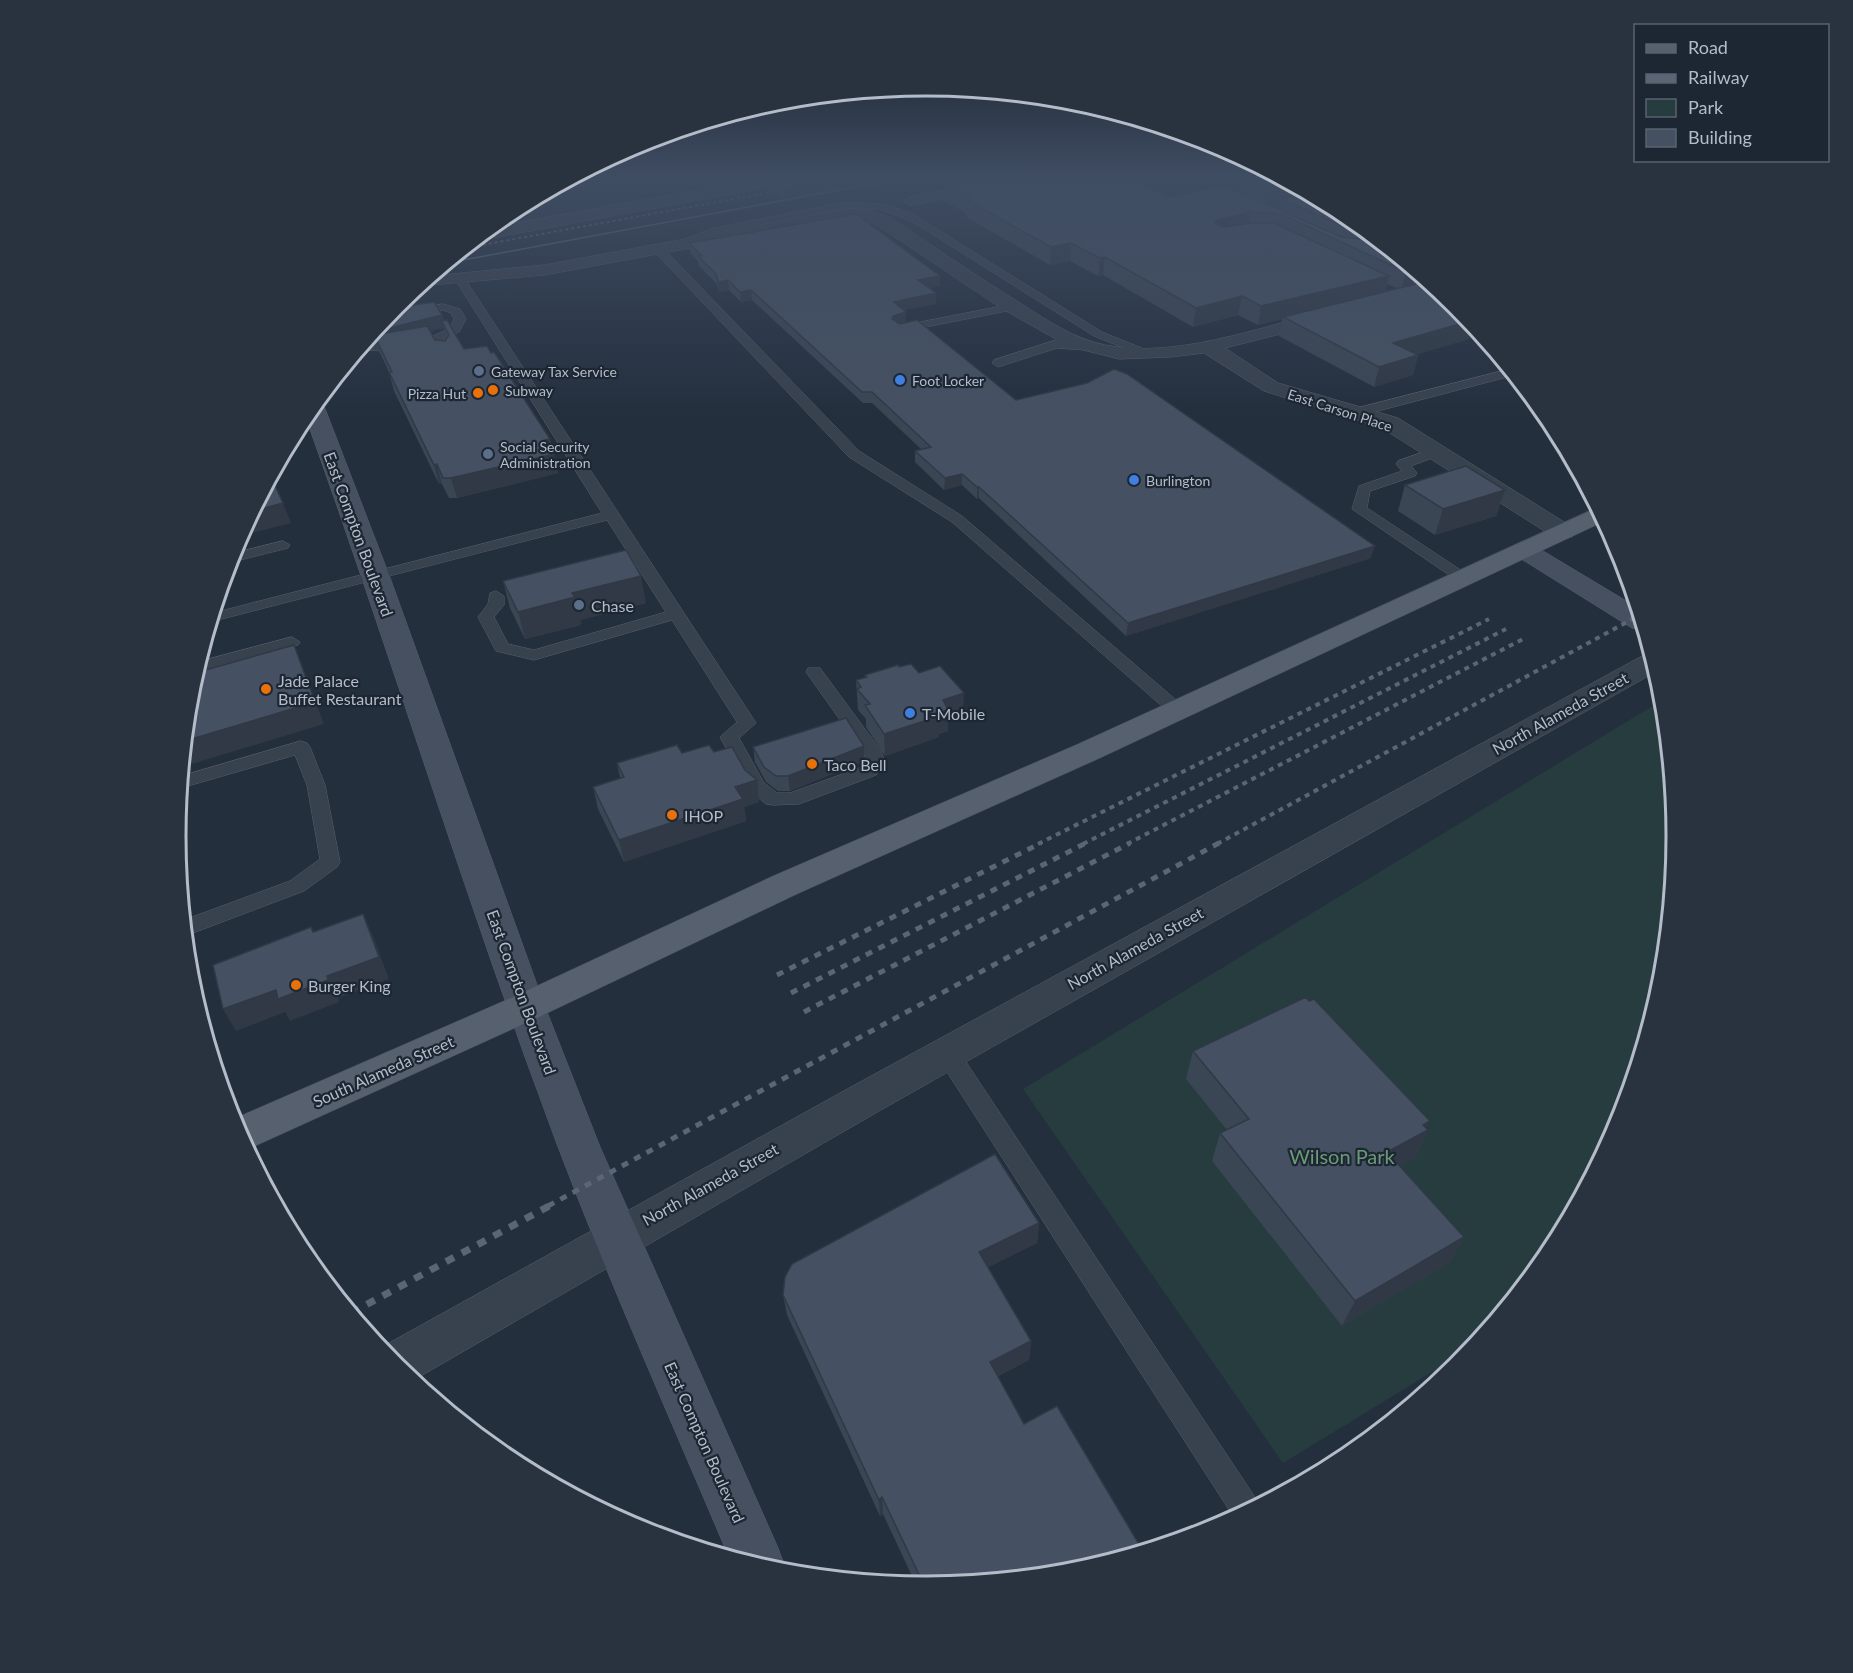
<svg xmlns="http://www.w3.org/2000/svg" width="1853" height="1673" font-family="Lato,sans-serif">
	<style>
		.green { fill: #263c3f }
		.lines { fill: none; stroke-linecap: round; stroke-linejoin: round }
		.service-casing { stroke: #565f6c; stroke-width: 1 }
		.pedestrian-casing { stroke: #565f6c; stroke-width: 2 }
		.minor-casing { stroke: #565f6c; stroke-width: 1 }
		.tertiary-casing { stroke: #565f6c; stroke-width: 1 }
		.secondary-casing { stroke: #565f6c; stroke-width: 1 }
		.primary-casing { stroke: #414a57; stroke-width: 1 }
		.service { fill: #38414e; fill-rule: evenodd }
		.pedestrian { fill: #38414e; fill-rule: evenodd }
		.minor { fill: #38414e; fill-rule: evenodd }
		.tertiary { fill: #38414e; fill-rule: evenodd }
		.secondary { fill: #465061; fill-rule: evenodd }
		.primary { fill: #56606e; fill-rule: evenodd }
		.tram { stroke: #5a6575; stroke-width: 1.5 }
		.rail-far3 { stroke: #5a6575; stroke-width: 2; stroke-dasharray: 3 3; stroke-linecap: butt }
		.rail-far2 { stroke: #5a6575; stroke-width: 4; stroke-dasharray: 5 5; stroke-linecap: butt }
		.rail-far1 { stroke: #5a6575; stroke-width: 5; stroke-dasharray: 7 7; stroke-linecap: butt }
		.rail { stroke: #5a6575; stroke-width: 7; stroke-dasharray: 9 9; stroke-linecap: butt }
		.wall { fill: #3b4654; fill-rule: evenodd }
		.shaded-wall { fill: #303945 }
		.building { fill: #455162; stroke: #303945; stroke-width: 1.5 }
		.service-dot { fill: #5c6f8a; stroke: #1d2633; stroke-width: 2 }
		.shop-dot { fill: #3f7fe0; stroke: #1d2633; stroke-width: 2 }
		.food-dot { fill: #e8710a; stroke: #1d2633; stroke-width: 2 }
		.labels { text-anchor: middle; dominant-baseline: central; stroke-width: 4.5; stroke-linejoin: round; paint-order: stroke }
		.far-poi-label { font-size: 14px; fill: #b4bcc9; stroke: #1d2633; text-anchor: start }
		.far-street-label { font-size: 14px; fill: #b4bcc9; stroke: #1d2633 }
		.street-label { font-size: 16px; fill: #b4bcc9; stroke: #1d2633 }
		.poi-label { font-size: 16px; fill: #b4bcc9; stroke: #1d2633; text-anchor: start }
		.near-park-label { font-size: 20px; fill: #6b9a76; stroke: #1d2633 }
		.rim { fill: none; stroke: #b4bcc9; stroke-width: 3 }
	</style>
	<rect width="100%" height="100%" fill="#242f3e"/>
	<!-- green -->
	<path class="green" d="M 1664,699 L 1677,837 L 1663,983 L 1620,1124 L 1551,1254 L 1475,1346 L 1283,1463 L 1023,1089 Z"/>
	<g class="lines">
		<defs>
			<g id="service">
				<path d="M 846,202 L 882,204 L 911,213 L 1102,332 L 1154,353 L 1148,357 L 1144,356 L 1094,336 L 913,222 L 882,210 L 846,208 L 713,234 L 681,246 L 676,243 L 710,229 Z"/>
				<path d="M 652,245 L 660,245 L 859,451 L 962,516 L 1183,706 L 1186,710 L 1183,714 L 1171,714 L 952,522 L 849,457 L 652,249 Z"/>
				<path d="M 460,276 L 465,279 L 756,723 L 739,738 L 764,783 L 777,793 L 790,793 L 862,767 L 867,761 L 863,752 L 806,672 L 808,668 L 820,668 L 881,751 L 885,762 L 876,775 L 799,804 L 773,805 L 766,804 L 750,791 L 720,737 L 737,722 L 672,620 L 534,660 L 496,651 L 478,617 L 488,604 L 490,593 L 496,591 L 504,596 L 504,605 L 494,617 L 508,644 L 534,650 L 666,612 L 607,520 L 210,622 L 213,613 L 602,513 L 455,279 Z"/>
				<path d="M 443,304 L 460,309 L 466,319 L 459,332 L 444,338 L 452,354 L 450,357 L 442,357 L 431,337 L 450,328 L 454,319 L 451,313 L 443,310 L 384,320 L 389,313 Z"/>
				<path d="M 1013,304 L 1017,305 L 1017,309 L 900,332 L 894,329 L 900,326 Z"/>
				<path d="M 403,340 L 407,342 L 407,346 L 388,351 L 359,350 L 364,343 L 388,343 Z"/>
				<path d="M 1056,340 L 1085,342 L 1091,346 L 1085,350 L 1057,348 L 998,367 L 992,363 L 994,360 Z"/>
				<path d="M 1510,369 L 1515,375 L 1355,417 L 1349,413 L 1350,410 Z"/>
				<path d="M 1435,448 L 1442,452 L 1440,455 L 1411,466 L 1417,473 L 1415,476 L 1370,491 L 1367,508 L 1468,575 L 1471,578 L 1468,581 L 1458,581 L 1352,509 L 1359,486 L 1402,471 L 1396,464 L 1398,461 Z"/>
				<path d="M 283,541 L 290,545 L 288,548 L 228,563 L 231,554 Z"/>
				<path d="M 292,637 L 300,642 L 298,645 L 195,673 L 198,662 Z"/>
				<path d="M 301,741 L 307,743 L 310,747 L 325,785 L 340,862 L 337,867 L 304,891 L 185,936 L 184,920 L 290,881 L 320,859 L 307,785 L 295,755 L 181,788 L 182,776 Z"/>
				<path d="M 946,1042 L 954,1044 L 1260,1505 L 1235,1519 L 938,1058 L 935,1051 L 938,1044 Z"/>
			</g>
			<path id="pedestrian" d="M 1006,177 L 1036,177 L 1029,181 L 911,205 L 904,201 L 911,197 Z"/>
			<g id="minor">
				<path d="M 770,177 L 804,177 L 797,182 L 481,240 L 477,239 L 489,228 Z"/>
				<path d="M 848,209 L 862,209 L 889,217 C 934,246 977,277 1023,305 C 1048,321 1075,339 1105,345 C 1174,359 1258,328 1325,311 L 1332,313 L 1335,317 L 1332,321 L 1225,348 L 1278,383 L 1398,418 L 1572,527 L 1575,532 L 1572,537 L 1563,539 L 1554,537 L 1382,428 L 1264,391 L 1204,353 L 1171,357 L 1119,359 L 1068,346 L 1001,308 L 877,225 L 860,219 L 848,219 L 544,275 L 419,286 L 432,276 L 544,265 Z"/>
			</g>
			<path id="tertiary" d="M 1652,653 L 1657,671 L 879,1111 L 412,1381 L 395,1367 L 380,1348 L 851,1087 L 1644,655 Z"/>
			<g id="secondary">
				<path d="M 317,401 L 324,406 L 389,575 L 545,1007 L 600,1147 L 778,1548 L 785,1567 L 783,1573 L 729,1557 C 671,1420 610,1284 557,1144 C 467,904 392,657 305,415 Z"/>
				<path d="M 1524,542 L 1533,545 L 1638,608 L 1645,630 L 1632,628 L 1515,555 L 1511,550 L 1515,545 Z"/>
			</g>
			<path id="primary" d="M 1598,507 L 1605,521 L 1100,758 L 797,894 L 539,1017 L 253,1147 L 247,1150 L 233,1124 L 231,1120 L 513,997 L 773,876 L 1078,744 Z"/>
		</defs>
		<!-- service casing -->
		<use href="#service" class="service-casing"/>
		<!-- pedestrian casing -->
		<use href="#pedestrian" class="pedestrian-casing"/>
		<!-- minor casing -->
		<use href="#minor" class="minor-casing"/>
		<!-- tertiary casing -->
		<use href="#tertiary" class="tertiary-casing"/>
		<!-- secondary casing -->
		<use href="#secondary" class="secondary-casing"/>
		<!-- primary casing -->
		<use href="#primary" class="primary-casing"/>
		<!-- service -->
		<use href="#service" class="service"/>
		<!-- pedestrian -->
		<use href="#pedestrian" class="pedestrian"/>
		<!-- minor -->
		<use href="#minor" class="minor"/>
		<!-- tertiary -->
		<use href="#tertiary" class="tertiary"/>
		<!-- secondary -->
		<use href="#secondary" class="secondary"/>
		<!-- primary -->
		<use href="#primary" class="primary"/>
		<!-- tram -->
		<path class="tram" d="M 447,263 L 909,177"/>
		<!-- rail-far3 -->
		<g class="rail-far3">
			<path d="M 827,182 L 851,177"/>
			<path d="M 465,248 L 789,189"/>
		</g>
		<!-- rail-far2 -->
		<g class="rail-far2">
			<path d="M 1038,844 L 1489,619"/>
			<path d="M 1083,844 L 1506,629"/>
			<path d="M 1127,844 L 1523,639"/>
			<path d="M 1217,844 L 1640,615"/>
		</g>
		<!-- rail-far1 -->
		<g class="rail-far1">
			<path d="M 777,975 L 1041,843"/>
			<path d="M 791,993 L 1086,843"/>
			<path d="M 804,1012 L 1130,843"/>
			<path d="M 548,1206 L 1219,843"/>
		</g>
		<!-- rail -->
		<path class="rail" d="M 351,1313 L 551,1205"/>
	</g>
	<!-- wall -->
	<g class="wall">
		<path d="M 768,177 L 843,188 L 784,199 L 769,189 Z"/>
		<path d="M 1035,181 L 1169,197 L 1239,192 L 1240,182 L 1305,194 L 1344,212 L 1458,306 L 1482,335 L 1417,354 L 1418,355 L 1413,375 L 1374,387 L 1279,336 L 1282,319 L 1258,325 L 1238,315 L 1193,327 L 1103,275 L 1098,276 L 1070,261 L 1050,265 L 966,217 L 967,214 L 944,201 L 944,184 ZM 1280,206 L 1279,210 L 1274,207 ZM 1387,284 L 1397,288 L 1385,291 Z"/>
		<path d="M 689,243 L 940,286 L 929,288 L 936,293 L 936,304 L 904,310 L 906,322 L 1016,400 L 1371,558 L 1126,636 L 979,498 L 977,499 L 962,485 L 944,490 L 915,462 L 915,451 L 921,449 L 872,403 L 863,403 L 752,300 L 741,302 L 729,290 L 719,292 L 717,284 L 699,266 L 698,261 L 690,253 Z"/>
		<path d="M 393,308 L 442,315 L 444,321 L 464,349 L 550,439 L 558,473 L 457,498 L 449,498 L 442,484 L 439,484 L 394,391 L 389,372 L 380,353 L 376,340 L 374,341 L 371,335 ZM 444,328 L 447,339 L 445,341 L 435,340 L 430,331 Z"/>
		<path d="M 1405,485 L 1505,490 L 1496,516 L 1435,535 L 1398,511 Z"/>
		<path d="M 503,581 L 646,603 L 580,620 L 581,625 L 525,639 L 510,608 Z"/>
		<path d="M 899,667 L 919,673 L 963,714 L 948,719 L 948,731 L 939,734 L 939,737 L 885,756 L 866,727 L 866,719 L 858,710 L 856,680 L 865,678 L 865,675 Z"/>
		<path d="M 864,746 L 864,761 L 790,791 L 778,791 L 766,782 L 755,762 L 753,747 Z"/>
		<path d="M 714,752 L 759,802 L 744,807 L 746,821 L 624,862 L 598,809 L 593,787 L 620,778 L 617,763 L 682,753 Z"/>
		<path d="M 1193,1051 L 1430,1121 L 1426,1129 L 1428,1130 L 1415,1158 L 1400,1166 L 1464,1237 L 1449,1263 L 1342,1326 L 1212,1161 L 1220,1133 L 1227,1130 L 1186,1079 Z"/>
		<path d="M 1039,1223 L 1037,1243 L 988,1267 L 1031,1341 L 1029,1360 L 998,1376 L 1024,1424 L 1140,1546 L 1137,1554 L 1073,1573 L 926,1587 L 917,1587 L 883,1514 L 880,1516 L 787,1315 L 783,1295 Z"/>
	</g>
	<!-- shaded-wall -->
	<g class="shaded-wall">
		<path d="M 834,177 L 842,177 L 843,188 L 784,199 L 783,187 Z"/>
		<path d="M 1292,184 L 1305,192 L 1304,200 L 1281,199 L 1280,206 L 1262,210 L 1265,192 Z"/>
		<path d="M 1250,212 L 1247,230 L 1214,238 L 1215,223 L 1217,220 Z"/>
		<path d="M 1369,233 L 1383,244 L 1366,248 Z"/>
		<path d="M 1071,243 L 1070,261 L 1050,265 L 1051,247 Z"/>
		<path d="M 1105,257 L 1103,275 L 1098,276 L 1100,258 Z"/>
		<path d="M 1414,270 L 1431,284 L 1401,290 L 1406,272 Z"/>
		<path d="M 940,276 L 940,286 L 918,290 L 918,280 Z"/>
		<path d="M 1389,276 L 1385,294 L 1283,317 L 1282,319 L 1258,325 L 1261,306 Z"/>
		<path d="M 728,280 L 729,290 L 719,292 L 718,282 Z"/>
		<path d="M 751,290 L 752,300 L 741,302 L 740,292 Z"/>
		<path d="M 936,293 L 936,304 L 894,312 L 894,302 Z"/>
		<path d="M 1242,296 L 1238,315 L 1193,327 L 1196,308 Z"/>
		<path d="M 906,312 L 906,322 L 893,327 L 892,319 L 893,316 Z"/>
		<path d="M 442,315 L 445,326 L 442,321 L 444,328 L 397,339 L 374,335 L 376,340 L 374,341 L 372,334 L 377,328 Z"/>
		<path d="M 1470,321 L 1482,335 L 1388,363 L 1393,343 Z"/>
		<path d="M 1418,355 L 1413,375 L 1374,387 L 1379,367 Z"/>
		<path d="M 550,439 L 558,473 L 457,498 L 451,478 Z"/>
		<path d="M 437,464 L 442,484 L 439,484 L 434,465 Z"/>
		<path d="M 962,474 L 962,485 L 944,490 L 945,478 Z"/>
		<path d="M 977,487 L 979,487 L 979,498 L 977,499 Z"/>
		<path d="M 1505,490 L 1496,516 L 1435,535 L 1443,509 Z"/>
		<path d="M 283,503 L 291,523 L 240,536 L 253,511 Z"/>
		<path d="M 1375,546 L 1371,558 L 1126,636 L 1128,623 Z"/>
		<path d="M 641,576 L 646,603 L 580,620 L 581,625 L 525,639 L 518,612 L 572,593 Z"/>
		<path d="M 294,645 L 324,724 L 182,767 L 185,741 Z"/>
		<path d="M 964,693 L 963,714 L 948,719 L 948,731 L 939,734 L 939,737 L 885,756 L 884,734 L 937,713 L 943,700 Z"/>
		<path d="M 864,746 L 864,761 L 790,791 L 788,776 Z"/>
		<path d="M 757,780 L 759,802 L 744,807 L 746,821 L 624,862 L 619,840 L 735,787 Z"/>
		<path d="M 363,914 L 373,936 L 389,979 L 338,998 L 339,1002 L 290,1021 L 285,1012 L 236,1031 L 223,1009 L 276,990 L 327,976 Z"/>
		<path d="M 1430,1121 L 1425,1132 L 1428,1130 L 1415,1158 L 1375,1179 L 1387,1152 Z"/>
		<path d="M 1039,1223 L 1037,1243 L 978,1272 L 979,1252 Z"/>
		<path d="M 1464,1237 L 1449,1263 L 1342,1326 L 1355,1301 Z"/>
		<path d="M 1031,1341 L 1029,1360 L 989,1380 L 990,1362 Z"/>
		<path d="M 882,1497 L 883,1514 L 880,1516 L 879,1500 Z"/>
		<path d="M 1140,1546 L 1137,1554 L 1118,1560 Z"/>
	</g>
	<!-- building -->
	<g class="building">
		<path d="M 769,177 L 834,177 L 783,187 Z"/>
		<path d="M 976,177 L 1027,177 L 1035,181 L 1053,177 L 1126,177 L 1169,197 L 1224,185 L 1341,237 L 1370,240 L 1376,239 L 1414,270 L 1406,272 L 1281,214 L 1250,212 L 1217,220 L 1215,223 L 1223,227 L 1251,223 L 1274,223 L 1389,276 L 1261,306 L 1242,296 L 1196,308 L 1105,257 L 1100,258 L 1071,243 L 1051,247 L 967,200 L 971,199 L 944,184 Z"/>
		<path d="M 1261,177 L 1279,177 L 1295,186 L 1265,192 L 1240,182 Z"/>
		<path d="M 1309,193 L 1344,212 L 1365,229 L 1348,228 L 1281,199 Z"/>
		<path d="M 856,214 L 940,276 L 918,280 L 936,293 L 894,302 L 906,312 L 893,316 L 892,319 L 900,324 L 917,320 L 1016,400 L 1087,383 L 1114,369 L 1127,374 L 1375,546 L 1128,623 L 979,487 L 977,487 L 962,474 L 945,478 L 915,451 L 931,447 L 872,392 L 862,392 L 751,290 L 740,292 L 728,280 L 718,282 L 716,274 L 698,256 L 702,256 L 689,243 Z"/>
		<path d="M 1428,281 L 1458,306 L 1470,321 L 1393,343 L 1418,355 L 1379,367 L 1283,317 Z"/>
		<path d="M 434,302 L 442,315 L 394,327 L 377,328 L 393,308 Z"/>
		<path d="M 447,320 L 464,349 L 487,346 L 491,353 L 494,352 L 550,439 L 545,440 L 554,454 L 451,478 L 443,478 L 437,464 L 434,465 L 389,372 L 392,372 L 374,335 L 427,326 L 435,340 L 445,341 L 449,335 L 442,321 Z"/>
		<path d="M 1466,466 L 1505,490 L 1443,509 L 1405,485 Z"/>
		<path d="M 271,477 L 283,503 L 253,511 Z"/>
		<path d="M 626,550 L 641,576 L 572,593 L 575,597 L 518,612 L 503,581 Z"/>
		<path d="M 294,645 L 315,702 L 185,741 L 190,690 L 195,673 Z"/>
		<path d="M 911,664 L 919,673 L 940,666 L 964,693 L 943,700 L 948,710 L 937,713 L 940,716 L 884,734 L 865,705 L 870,704 L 857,689 L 861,687 L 856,680 L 867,677 L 865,675 L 898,665 L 899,667 Z"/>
		<path d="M 846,718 L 864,746 L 788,776 L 776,776 L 764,767 L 753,747 Z"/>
		<path d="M 677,745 L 682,753 L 709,745 L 714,752 L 732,747 L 745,770 L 757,780 L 735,787 L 743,799 L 619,840 L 593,787 L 624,777 L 617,763 Z"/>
		<path d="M 363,914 L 379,957 L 327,976 L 328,980 L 278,999 L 276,990 L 223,1009 L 213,965 L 311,927 L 313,932 Z"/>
		<path d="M 1306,997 L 1309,1001 L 1314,999 L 1430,1121 L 1423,1125 L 1428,1130 L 1387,1152 L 1464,1237 L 1355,1301 L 1220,1133 L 1249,1119 L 1193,1051 Z"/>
		<path d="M 995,1154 L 1039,1223 L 979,1252 L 1031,1341 L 990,1362 L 1024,1424 L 1057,1406 L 1140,1546 L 1118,1560 L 1073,1573 L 925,1587 L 882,1497 L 879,1500 L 783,1295 L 785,1277 L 792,1264 Z"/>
	</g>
	<!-- sky -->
	<linearGradient id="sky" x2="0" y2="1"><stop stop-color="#141a22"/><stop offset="0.43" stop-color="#3f4d63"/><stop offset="1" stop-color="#3f4d63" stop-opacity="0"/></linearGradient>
	<rect width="1853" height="412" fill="url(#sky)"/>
	<!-- markers -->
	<g class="service-dot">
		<circle cx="479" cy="371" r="6"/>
		<circle cx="488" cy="454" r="6"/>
		<circle cx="579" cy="605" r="6"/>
	</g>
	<g class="shop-dot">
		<circle cx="900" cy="380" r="6"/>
		<circle cx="1134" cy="480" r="6"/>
		<circle cx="910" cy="713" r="6"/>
	</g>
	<g class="food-dot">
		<circle cx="493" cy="390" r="6"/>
		<circle cx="478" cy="393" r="6"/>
		<circle cx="266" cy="689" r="6"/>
		<circle cx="812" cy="764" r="6"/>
		<circle cx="672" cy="815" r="6"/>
		<circle cx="296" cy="985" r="6"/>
	</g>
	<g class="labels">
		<!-- far-poi labels -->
		<g class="far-poi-label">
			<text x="491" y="371">Gateway Tax Service</text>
			<text x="912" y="380">Foot Locker</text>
			<text x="505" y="390">Subway</text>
			<text x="466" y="393" text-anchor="end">Pizza Hut</text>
			<text x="500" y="446">Social Security<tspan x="500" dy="16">Administration</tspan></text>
			<text x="1146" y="480">Burlington</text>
		</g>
		<!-- far-street labels -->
		<g class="far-street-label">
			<text transform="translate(1340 410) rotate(18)">East Carson Place</text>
		</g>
		<!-- street labels -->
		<g class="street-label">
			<text transform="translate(359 534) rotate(70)">East Compton Boulevard</text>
			<text transform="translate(1560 713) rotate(-29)">North Alameda Street</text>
			<text transform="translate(1135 948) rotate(-29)">North Alameda Street</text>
			<text transform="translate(522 992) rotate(70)">East Compton Boulevard</text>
			<text transform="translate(383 1071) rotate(-24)">South Alameda Street</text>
			<text transform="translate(710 1184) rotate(-29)">North Alameda Street</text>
			<text transform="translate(705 1442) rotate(66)">East Compton Boulevard</text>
		</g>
		<!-- poi labels -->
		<g class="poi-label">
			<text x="591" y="605">Chase</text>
			<text x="278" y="680">Jade Palace<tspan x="278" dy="18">Buffet Restaurant</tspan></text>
			<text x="922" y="713">T-Mobile</text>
			<text x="824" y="764">Taco Bell</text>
			<text x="684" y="815">IHOP</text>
			<text x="308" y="985">Burger King</text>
		</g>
		<!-- near-park labels -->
		<g class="near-park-label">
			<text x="1342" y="1156">Wilson Park</text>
		</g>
	</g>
	<!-- crop -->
	<path d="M0 0H1853V1673H0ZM186 836a740 740 0 1 1 1480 0a740 740 0 1 1-1480 0Z" fill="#29323f" fill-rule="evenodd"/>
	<path class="rim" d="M186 836a740 740 0 1 1 1480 0a740 740 0 1 1-1480 0Z"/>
	<!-- legend -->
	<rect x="1634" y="24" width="195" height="138" fill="#1d2633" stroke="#59626f" stroke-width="1.5"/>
	<rect x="1646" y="44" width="30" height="9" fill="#56606e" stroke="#59626f" stroke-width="1.5"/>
	<text x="1688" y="54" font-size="18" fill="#b4bcc9">Road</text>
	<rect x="1646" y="74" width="30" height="9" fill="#5a6575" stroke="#59626f" stroke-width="1.5"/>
	<text x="1688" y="84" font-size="18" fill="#b4bcc9">Railway</text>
	<rect x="1646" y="99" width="30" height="18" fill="#263c3f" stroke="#59626f" stroke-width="1.5"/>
	<text x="1688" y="114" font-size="18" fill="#b4bcc9">Park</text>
	<rect x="1646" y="129" width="30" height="18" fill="#455162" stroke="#59626f" stroke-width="1.5"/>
	<text x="1688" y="144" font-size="18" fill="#b4bcc9">Building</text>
</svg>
